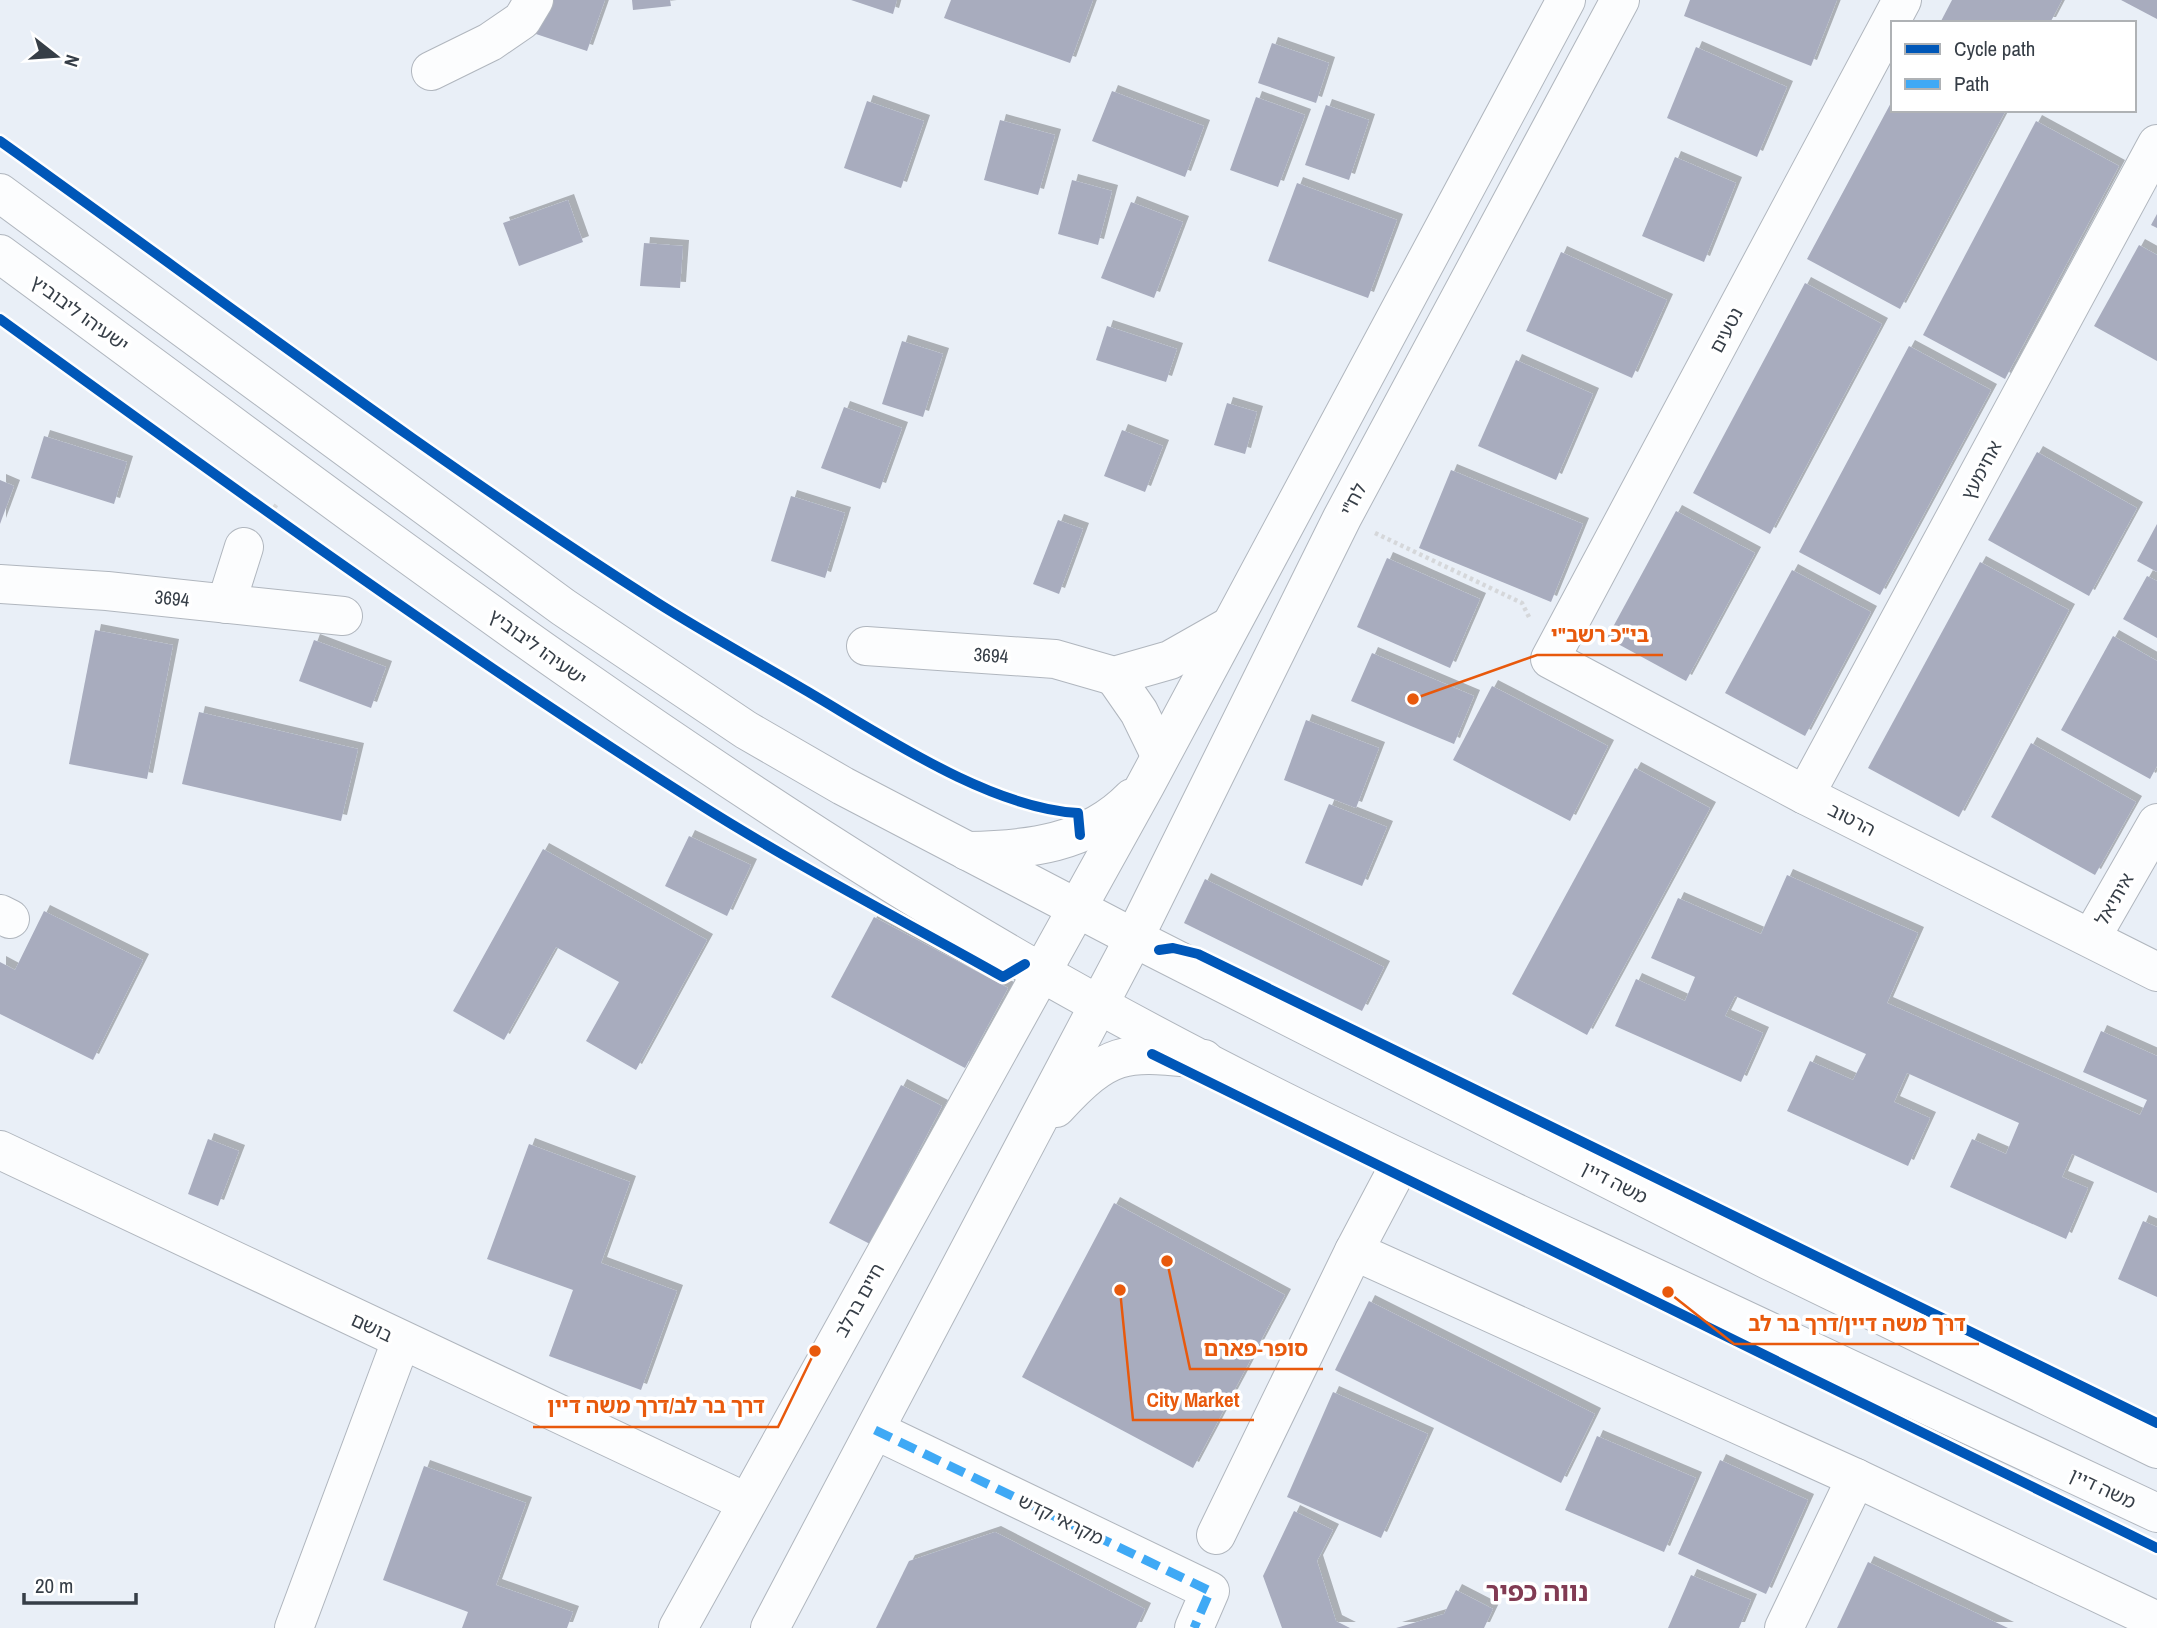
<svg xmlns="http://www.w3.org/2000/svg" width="2157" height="1628" font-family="'Archivo Narrow','Noto Sans Hebrew',sans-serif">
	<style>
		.building { fill: #a8acbe; filter: url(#shadow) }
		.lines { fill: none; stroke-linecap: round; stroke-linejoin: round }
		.minor-casing { stroke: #b0b6be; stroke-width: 40 }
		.major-casing { stroke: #b0b6be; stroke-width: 40 }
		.path { stroke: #d5d7da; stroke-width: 4.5; stroke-dasharray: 3.5 3.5; stroke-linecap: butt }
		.minor { stroke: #fcfdfe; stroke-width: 38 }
		.major { stroke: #fcfdfe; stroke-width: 38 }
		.quiet { stroke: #3fa9f5; stroke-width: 9; stroke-dasharray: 18 9; stroke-linecap: butt }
		.cycleway-casing { stroke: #fff; stroke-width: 15 }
		.cycleway { stroke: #0057b8; stroke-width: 10 }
		.labels { text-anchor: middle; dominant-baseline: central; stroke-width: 7; stroke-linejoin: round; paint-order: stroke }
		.street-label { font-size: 19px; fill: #363e47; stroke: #fff }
		.district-label { font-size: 26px; font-weight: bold; fill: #813b53; stroke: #fff }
		.leader { fill: none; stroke: #e8590c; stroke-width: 2.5 }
		.callout-dot { fill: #e8590c; stroke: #fff; stroke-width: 2.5 }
		.callout-label { font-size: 21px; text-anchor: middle; font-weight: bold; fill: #e8590c; stroke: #fff; stroke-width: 7; stroke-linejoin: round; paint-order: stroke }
	</style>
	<defs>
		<filter id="shadow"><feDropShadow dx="6" dy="-6" stdDeviation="0" flood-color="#0004"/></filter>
	</defs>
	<rect width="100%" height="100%" fill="#e9eff7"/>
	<!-- building -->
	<g class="building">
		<path d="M 544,0 L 605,0 L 587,51 L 533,33 Z"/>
		<path d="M 632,0 L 670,0 L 671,6 L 633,10 Z"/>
		<path d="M 851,0 L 897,0 L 893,14 Z"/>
		<path d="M 951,0 L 1093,0 L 1070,63 L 944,18 Z"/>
		<path d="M 1690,0 L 1837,0 L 1811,66 L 1684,16 Z"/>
		<path d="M 1952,0 L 2062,0 L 2050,23 L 1940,23 Z"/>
		<path d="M 2121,0 L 2157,0 L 2157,19 Z"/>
		<path d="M 1272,43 L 1329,63 L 1316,103 L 1258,83 Z"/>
		<path d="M 1696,47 L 1787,87 L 1757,157 L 1667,118 Z"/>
		<path d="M 1112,91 L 1204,126 L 1185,177 L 1092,141 Z"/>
		<path d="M 1256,97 L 1305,115 L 1278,187 L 1230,170 Z"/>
		<path d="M 1893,99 L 1893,110 L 2006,110 L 1900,309 L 1807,259 Z"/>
		<path d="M 867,101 L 924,121 L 901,188 L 844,168 Z"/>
		<path d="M 1326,105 L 1369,120 L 1349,180 L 1305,165 Z"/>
		<path d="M 1000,120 L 1055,135 L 1038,195 L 984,180 Z"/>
		<path d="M 2036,121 L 2119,166 L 2005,379 L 1923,335 Z"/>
		<path d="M 1675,157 L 1736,183 L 1704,262 L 1642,236 Z"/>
		<path d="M 1072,180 L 1112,191 L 1098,245 L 1058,234 Z"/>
		<path d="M 1297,183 L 1397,220 L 1368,298 L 1268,261 Z"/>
		<path d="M 568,200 L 583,242 L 519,266 L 503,223 Z"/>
		<path d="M 1131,202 L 1183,222 L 1154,298 L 1101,278 Z"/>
		<path d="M 2157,214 L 2157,228 L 2151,225 Z"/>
		<path d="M 644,243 L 683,246 L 680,288 L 640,286 Z"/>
		<path d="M 2139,245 L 2157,255 L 2157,361 L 2094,326 Z"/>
		<path d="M 1561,252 L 1667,300 L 1632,378 L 1526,331 Z"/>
		<path d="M 1805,283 L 1882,324 L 1770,534 L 1693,493 Z"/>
		<path d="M 1107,326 L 1177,349 L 1166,382 L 1096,360 Z"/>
		<path d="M 902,341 L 943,354 L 923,417 L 882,404 Z"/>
		<path d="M 1909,346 L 1991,390 L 1880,595 L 1799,552 Z"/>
		<path d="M 1516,360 L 1593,394 L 1556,480 L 1478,446 Z"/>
		<path d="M 1227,403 L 1257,412 L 1245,454 L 1214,445 Z"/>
		<path d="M 844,407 L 902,428 L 880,489 L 821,468 Z"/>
		<path d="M 1122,430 L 1163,446 L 1145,492 L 1104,476 Z"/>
		<path d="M 44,436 L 127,462 L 114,504 L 31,478 Z"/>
		<path d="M 2037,452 L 2137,508 L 2089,596 L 1988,540 Z"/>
		<path d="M 1451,470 L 1583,524 L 1551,602 L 1419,548 Z"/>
		<path d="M 0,480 L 14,486 L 0,524 Z"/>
		<path d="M 791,496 L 845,513 L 825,578 L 771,561 Z"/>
		<path d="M 1676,511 L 1755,553 L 1686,681 L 1607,638 Z"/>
		<path d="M 1058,520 L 1083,529 L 1059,594 L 1033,584 Z"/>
		<path d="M 2157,524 L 2157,572 L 2137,561 Z"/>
		<path d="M 1387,558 L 1480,599 L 1450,668 L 1357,627 Z"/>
		<path d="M 1980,562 L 2069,610 L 1959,817 L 1868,768 Z"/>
		<path d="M 1792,570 L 1871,612 L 1805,736 L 1725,693 Z"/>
		<path d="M 2147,576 L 2157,581 L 2157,638 L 2123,619 Z"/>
		<path d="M 95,630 L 173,645 L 147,779 L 69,764 Z"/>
		<path d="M 2113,636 L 2157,661 L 2157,766 L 2150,779 L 2061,730 Z"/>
		<path d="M 314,640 L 386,667 L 371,708 L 299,681 Z"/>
		<path d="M 1372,653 L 1474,696 L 1454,744 L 1351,701 Z"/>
		<path d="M 1492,686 L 1608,746 L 1570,821 L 1453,760 Z"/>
		<path d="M 199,712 L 358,749 L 341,821 L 182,784 Z"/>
		<path d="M 1306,720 L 1379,748 L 1356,808 L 1284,780 Z"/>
		<path d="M 2031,743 L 2136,802 L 2095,875 L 1991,817 Z"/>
		<path d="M 1635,768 L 1710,808 L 1587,1035 L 1512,994 Z"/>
		<path d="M 1329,804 L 1387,827 L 1362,886 L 1305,863 Z"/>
		<path d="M 689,836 L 751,865 L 727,916 L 665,886 Z"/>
		<path d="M 543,849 L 707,940 L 636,1070 L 586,1041 L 619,982 L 556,947 L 504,1040 L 453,1011 Z"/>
		<path d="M 1787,875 L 1918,933 L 1887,1003 L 2140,1115 L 2147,1100 L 2083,1072 L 2101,1031 L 2157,1056 L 2157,1193 L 2072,1154 L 2062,1177 L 2088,1188 L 2066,1239 L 1950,1187 L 1972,1139 L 2006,1154 L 2019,1123 L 1907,1073 L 1894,1102 L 1930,1118 L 1908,1166 L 1787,1111 L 1810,1061 L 1853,1080 L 1866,1054 L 1735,996 L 1725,1016 L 1763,1033 L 1741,1082 L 1615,1026 L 1636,979 L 1685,1001 L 1695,977 L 1651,958 L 1678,898 L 1761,934 Z"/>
		<path d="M 1205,879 L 1384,967 L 1362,1011 L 1184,923 Z"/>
		<path d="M 44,911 L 143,960 L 93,1060 L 0,1014 L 0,962 L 15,970 Z"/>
		<path d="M 874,917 L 1008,988 L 965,1068 L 831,997 Z"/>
		<path d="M 901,1085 L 942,1106 L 870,1244 L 829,1223 Z"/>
		<path d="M 208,1139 L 239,1151 L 218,1206 L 188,1194 Z"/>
		<path d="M 529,1144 L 630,1182 L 601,1263 L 677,1291 L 641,1390 L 549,1356 L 573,1290 L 487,1259 Z"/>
		<path d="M 1114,1203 L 1285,1295 L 1193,1468 L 1022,1377 Z"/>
		<path d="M 2143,1221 L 2157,1227 L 2157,1297 L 2118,1279 Z"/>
		<path d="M 1369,1301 L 1595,1414 L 1561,1483 L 1335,1370 Z"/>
		<path d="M 1333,1392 L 1428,1434 L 1381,1538 L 1287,1497 Z"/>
		<path d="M 1597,1436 L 1696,1478 L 1664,1552 L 1565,1510 Z"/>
		<path d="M 1720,1460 L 1808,1500 L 1766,1594 L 1678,1554 Z"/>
		<path d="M 424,1466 L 526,1503 L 496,1585 L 573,1612 L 567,1628 L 462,1628 L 468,1612 L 383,1580 Z"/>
		<path d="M 1294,1511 L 1333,1530 L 1317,1561 L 1336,1621 L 1350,1628 L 1282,1628 L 1263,1576 Z"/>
		<path d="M 995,1532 L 1145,1609 L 1136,1628 L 876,1628 L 909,1561 Z"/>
		<path d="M 1868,1562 L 2008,1628 L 1837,1628 Z"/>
		<path d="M 1691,1575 L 1751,1600 L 1739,1628 L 1668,1628 Z"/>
		<path d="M 1456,1590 L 1493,1609 L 1484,1628 L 1396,1628 L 1444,1614 Z"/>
	</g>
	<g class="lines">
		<defs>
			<g id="minor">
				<path d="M 1902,0 L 1550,659 L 1805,795 L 2157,972"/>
				<path d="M 431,71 L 490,42 L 522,20 L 534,0"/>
				<path d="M 0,193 L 563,607 L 746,730 L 843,786 L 1134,938 L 1768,1260 L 2157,1449"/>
				<path d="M 0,254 C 335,500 665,755 1025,963 C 1206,1068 1397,1158 1587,1246 C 1777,1335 1967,1424 2157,1513"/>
				<path d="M 0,584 L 107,591 L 343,616"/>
				<path d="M 226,604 L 244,547"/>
				<path d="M 866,646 L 1055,659 L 1114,676 L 1170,660 L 1230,626"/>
				<path d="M 1114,676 L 1139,712 L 1160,755"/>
				<path d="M 1805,795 L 2157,144"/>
				<path d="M 0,914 L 10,919"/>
				<path d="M 2091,938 L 2157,823"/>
				<path d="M 0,1150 L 746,1502"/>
				<path d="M 1402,1160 L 1354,1251 L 1856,1478 L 2157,1621"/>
				<path d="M 875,1430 L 1210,1591 L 1194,1628"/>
				<path d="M 1216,1535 L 1354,1251"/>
				<path d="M 294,1628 L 401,1341"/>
				<path d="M 1784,1628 L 1856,1478"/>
			</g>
			<g id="major">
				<path d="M 967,851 C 1028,850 1087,844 1132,798"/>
				<path d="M 1056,1108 C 1112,1047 1126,1052 1204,1059"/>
				<path d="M 678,1628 L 1146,784 L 1566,0"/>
				<path d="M 770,1628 L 1134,938 L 1342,518 L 1620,0"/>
			</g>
		</defs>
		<!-- minor casing -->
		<use href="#minor" class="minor-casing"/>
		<!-- major casing -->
		<use href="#major" class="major-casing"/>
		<!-- path -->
		<g class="path">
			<path d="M 266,519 L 277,504"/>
			<path d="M 1375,533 L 1522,603 L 1530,619"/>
		</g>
		<!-- minor -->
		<use href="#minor" class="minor"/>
		<!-- major -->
		<use href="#major" class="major"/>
		<!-- quiet -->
		<path class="quiet" d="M 875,1430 L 1210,1591 L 1194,1628"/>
		<defs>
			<g id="cycleway">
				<path d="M 0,141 C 217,296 431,459 656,602 C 705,633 756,661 805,690 C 882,735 989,808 1078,813 L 1080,835"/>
				<path d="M 0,319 C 230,486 459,652 699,804 C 797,866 902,920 1003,977 L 1025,964"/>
				<path d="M 1159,950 L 1173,948 L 1198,954 L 2157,1423"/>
				<path d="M 1152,1054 L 2157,1548"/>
			</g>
		</defs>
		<!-- cycleway casing -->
		<use href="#cycleway" class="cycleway-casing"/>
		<!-- cycleway -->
		<use href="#cycleway" class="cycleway"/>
	</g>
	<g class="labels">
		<!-- street labels -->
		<g class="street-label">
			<text transform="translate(80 313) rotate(36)">ישעיהו ליבוביץ</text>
			<text transform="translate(1726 330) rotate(-62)">נטעים</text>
			<text transform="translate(1981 470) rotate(-62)">אחימעץ</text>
			<text transform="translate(1353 499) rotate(-62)">לח"י</text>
			<text transform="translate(172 598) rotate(6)">3694</text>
			<text transform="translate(538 647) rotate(36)">ישעיהו ליבוביץ</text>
			<text transform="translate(991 655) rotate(4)">3694</text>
			<text transform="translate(1852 819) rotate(27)">הרטוב</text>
			<text transform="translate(2114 899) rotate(-60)">איתיאל</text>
			<text transform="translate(1615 1182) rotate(27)">משה דיין</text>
			<text transform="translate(859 1300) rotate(-61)">חיים ברלב</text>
			<text transform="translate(372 1327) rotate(25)">בושם</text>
			<text transform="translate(2103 1488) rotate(25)">משה דיין</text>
			<text transform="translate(1061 1519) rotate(26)">מקראי קדש</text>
		</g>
		<!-- district labels -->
		<g class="district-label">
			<text x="1537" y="1591">נווה כפיר</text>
		</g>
	</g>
	<!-- callouts -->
	<path class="leader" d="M1413 699L1537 655H1663M1668 1292L1734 1344H1979M1167 1261L1190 1369H1323M1120 1290L1133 1420H1254M815 1351L778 1427H533"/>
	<g class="callout-dot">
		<circle cx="1413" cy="699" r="7"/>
		<circle cx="1668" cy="1292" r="7"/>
		<circle cx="1167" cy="1261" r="7"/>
		<circle cx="1120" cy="1290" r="7"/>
		<circle cx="815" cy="1351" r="7"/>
	</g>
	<g class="callout-label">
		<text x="1600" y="642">בי"כ רשב"י</text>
		<text x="1857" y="1331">דרך משה דיין/דרך בר לב</text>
		<text x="1256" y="1356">סופר-פארם</text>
		<text x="1193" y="1407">City Market</text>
		<text x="656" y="1413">דרך בר לב/דרך משה דיין</text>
	</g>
	<!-- legend -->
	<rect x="1891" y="21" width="245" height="91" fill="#ffffff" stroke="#afb2b5" stroke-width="2"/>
	<rect x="1905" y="44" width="35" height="10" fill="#0057b8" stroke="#afb2b5" stroke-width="2"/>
	<text x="1954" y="56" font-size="21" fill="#363e47">Cycle path</text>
	<rect x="1905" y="79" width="35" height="10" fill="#3fa9f5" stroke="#afb2b5" stroke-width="2"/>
	<text x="1954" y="91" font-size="21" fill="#363e47">Path</text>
	<!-- north arrow -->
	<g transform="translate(56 56) rotate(107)" stroke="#ffffff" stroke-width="5" paint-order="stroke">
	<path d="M0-5L12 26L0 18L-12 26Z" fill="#363e47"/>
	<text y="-10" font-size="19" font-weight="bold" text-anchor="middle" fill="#363e47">N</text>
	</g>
	<!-- scale -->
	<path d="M24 1593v10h112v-10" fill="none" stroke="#363e47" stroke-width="3.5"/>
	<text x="35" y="1593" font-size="21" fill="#363e47" stroke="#ffffff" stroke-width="5" paint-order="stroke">20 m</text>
</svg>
